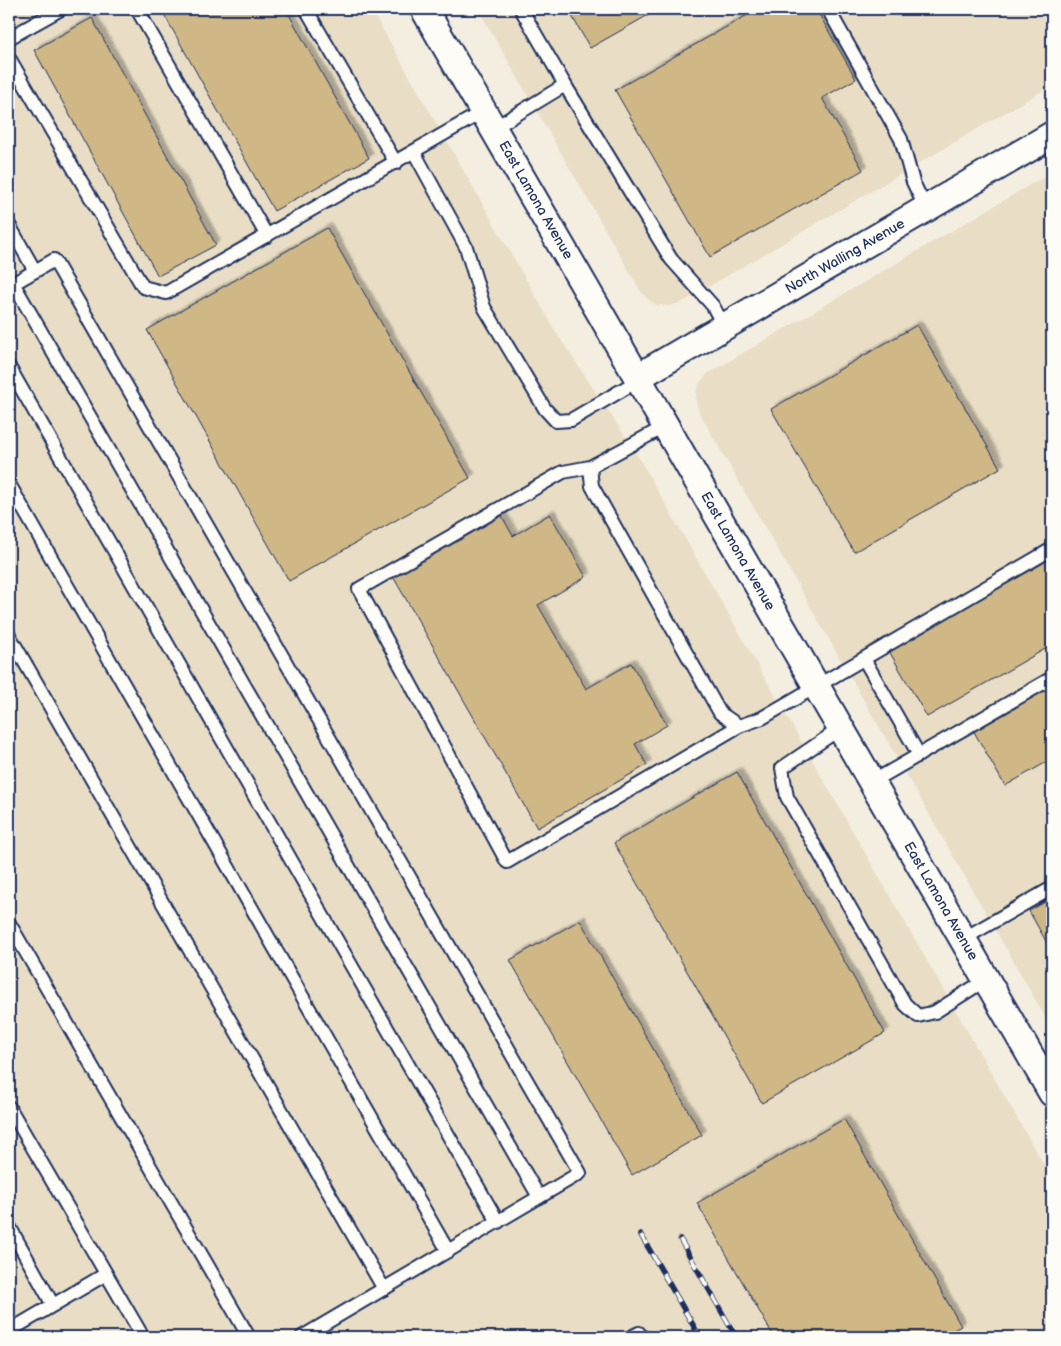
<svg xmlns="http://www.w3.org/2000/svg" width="1061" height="1346" font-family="'Balsamiq Sans',sans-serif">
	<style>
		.built { fill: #e9dec5 }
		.building { fill: #cfb786; stroke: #1b2f5e; filter: url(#shadow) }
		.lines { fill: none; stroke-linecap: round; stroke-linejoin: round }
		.service-casing { stroke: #1b2f5e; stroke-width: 16 }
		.minor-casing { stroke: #1b2f5e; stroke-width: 30 }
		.service { stroke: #fdfcf7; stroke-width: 12 }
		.minor { stroke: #fdfcf7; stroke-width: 26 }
		.rail-casing { stroke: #1b2f5e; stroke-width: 5.5 }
		.rail { stroke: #fdfcf7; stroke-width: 4; stroke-dasharray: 11; stroke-linecap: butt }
		.labels { text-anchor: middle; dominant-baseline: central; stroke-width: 5; stroke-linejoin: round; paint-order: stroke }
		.street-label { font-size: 14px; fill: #1b2f5e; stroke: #fdfcf7 }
	</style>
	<defs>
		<filter id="shadow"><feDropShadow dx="4.5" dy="-4.5" stdDeviation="1" flood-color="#0004"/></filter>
	</defs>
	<rect width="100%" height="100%" fill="#f4eee0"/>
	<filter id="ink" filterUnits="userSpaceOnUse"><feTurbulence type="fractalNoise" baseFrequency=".02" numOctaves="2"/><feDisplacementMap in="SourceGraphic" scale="10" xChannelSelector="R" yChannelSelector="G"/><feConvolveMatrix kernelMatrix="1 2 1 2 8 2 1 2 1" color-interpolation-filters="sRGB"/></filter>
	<g filter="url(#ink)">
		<!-- built -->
		<g class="built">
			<path d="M 9,9 L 371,9 L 559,337 L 635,451 L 1052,1179 L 1052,1337 L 9,1337 Z"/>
			<path d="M 478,9 L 1052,9 L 1052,85 L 681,303 L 669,306 L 657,305 L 647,299 L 640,290 Z"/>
			<path d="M 1052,172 L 1052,1029 L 700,414 L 696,403 L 696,392 L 701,381 L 709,373 Z"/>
		</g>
		<!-- building -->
		<g class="building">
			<path d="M 161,9 L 286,9 L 369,158 L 274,211 Z"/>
			<path d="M 568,9 L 659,9 L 590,48 Z"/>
			<path d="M 758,9 L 816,9 L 856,79 L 822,98 L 863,170 L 710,257 L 615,90 Z"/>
			<path d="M 92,18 L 216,245 L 158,276 L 34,50 Z"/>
			<path d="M 327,228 L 470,478 L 289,581 L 147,330 Z"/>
			<path d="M 917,325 L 1000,468 L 854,552 L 771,409 Z"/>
			<path d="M 499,511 L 513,536 L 550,514 L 586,577 L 538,605 L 586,689 L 631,663 L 667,725 L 635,744 L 647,765 L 537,828 L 391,573 Z"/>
			<path d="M 1052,558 L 1052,645 L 927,717 L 889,651 Z"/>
			<path d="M 1052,685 L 1052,759 L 1005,786 L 973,730 Z"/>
			<path d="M 737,772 L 885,1033 L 762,1103 L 614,843 Z"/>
			<path d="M 1052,898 L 1052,952 L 1029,911 Z"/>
			<path d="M 580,920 L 702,1135 L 632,1175 L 510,960 Z"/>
			<path d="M 844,1119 L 961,1326 L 941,1337 L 774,1337 L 697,1203 Z"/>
		</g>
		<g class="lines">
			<defs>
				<g id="service">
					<path d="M 137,9 L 267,236"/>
					<path d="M 306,9 L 396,163"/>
					<path d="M 521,9 L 565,85 L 671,259 L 713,306 L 724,327"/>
					<path d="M 828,9 L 901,139 L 913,182 L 926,209"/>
					<path d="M 9,38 L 61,9"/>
					<path d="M 9,58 L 143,287 L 166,293 L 484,111"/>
					<path d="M 494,128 L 565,85"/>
					<path d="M 414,152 L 466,247 L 484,307 L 545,409 L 556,421 L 571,420 L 639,380"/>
					<path d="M 9,225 L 35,271"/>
					<path d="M 13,283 L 539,1197"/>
					<path d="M 9,286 L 54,260 L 580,1173 L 302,1337"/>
					<path d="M 9,367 L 498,1222"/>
					<path d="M 666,426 L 590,467 L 592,486 L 720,713 L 739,726 L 762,718 L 1052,549"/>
					<path d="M 590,467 L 563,472 L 359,589 L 507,862 L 739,726"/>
					<path d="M 9,484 L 448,1251"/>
					<path d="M 9,635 L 384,1289"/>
					<path d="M 864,659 L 919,755"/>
					<path d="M 841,728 L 782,768 L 787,797 L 905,1004 L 918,1016 L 935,1012 L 987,979"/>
					<path d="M 872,782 L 1052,678"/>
					<path d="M 9,923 L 249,1337"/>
					<path d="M 963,939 L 1052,888"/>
					<path d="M 9,1107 L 143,1337"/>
					<path d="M 9,1226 L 53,1305"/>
					<path d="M 9,1331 L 106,1274"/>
					<path d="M 631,1337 L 639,1333 L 642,1337"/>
				</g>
				<g id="minor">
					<path d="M 424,9 L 1052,1093"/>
					<path d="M 638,377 L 1052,135"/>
				</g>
			</defs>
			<!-- service casing -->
			<use href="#service" class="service-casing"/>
			<!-- minor casing -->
			<use href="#minor" class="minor-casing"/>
			<!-- service -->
			<use href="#service" class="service"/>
			<!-- minor -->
			<use href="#minor" class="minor"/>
			<defs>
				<g id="rail">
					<path d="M 641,1235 L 700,1337"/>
					<path d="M 680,1239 L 736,1337"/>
				</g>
			</defs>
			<!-- rail casing -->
			<use href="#rail" class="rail-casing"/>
			<!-- rail -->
			<use href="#rail" class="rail"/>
		</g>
	</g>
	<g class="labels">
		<!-- street labels -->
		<g class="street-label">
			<text transform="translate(536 200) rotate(60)">East Lamona Avenue</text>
			<text transform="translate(845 256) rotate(-30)">North Walling Avenue</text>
			<text transform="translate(738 551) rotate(60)">East Lamona Avenue</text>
			<text transform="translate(941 901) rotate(60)">East Lamona Avenue</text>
		</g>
	</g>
	<!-- margin -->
	<rect width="1061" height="1346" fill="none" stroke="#fdfcf7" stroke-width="30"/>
	<rect x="15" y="15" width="1031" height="1316" fill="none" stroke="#1b2f5e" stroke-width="2" filter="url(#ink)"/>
</svg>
